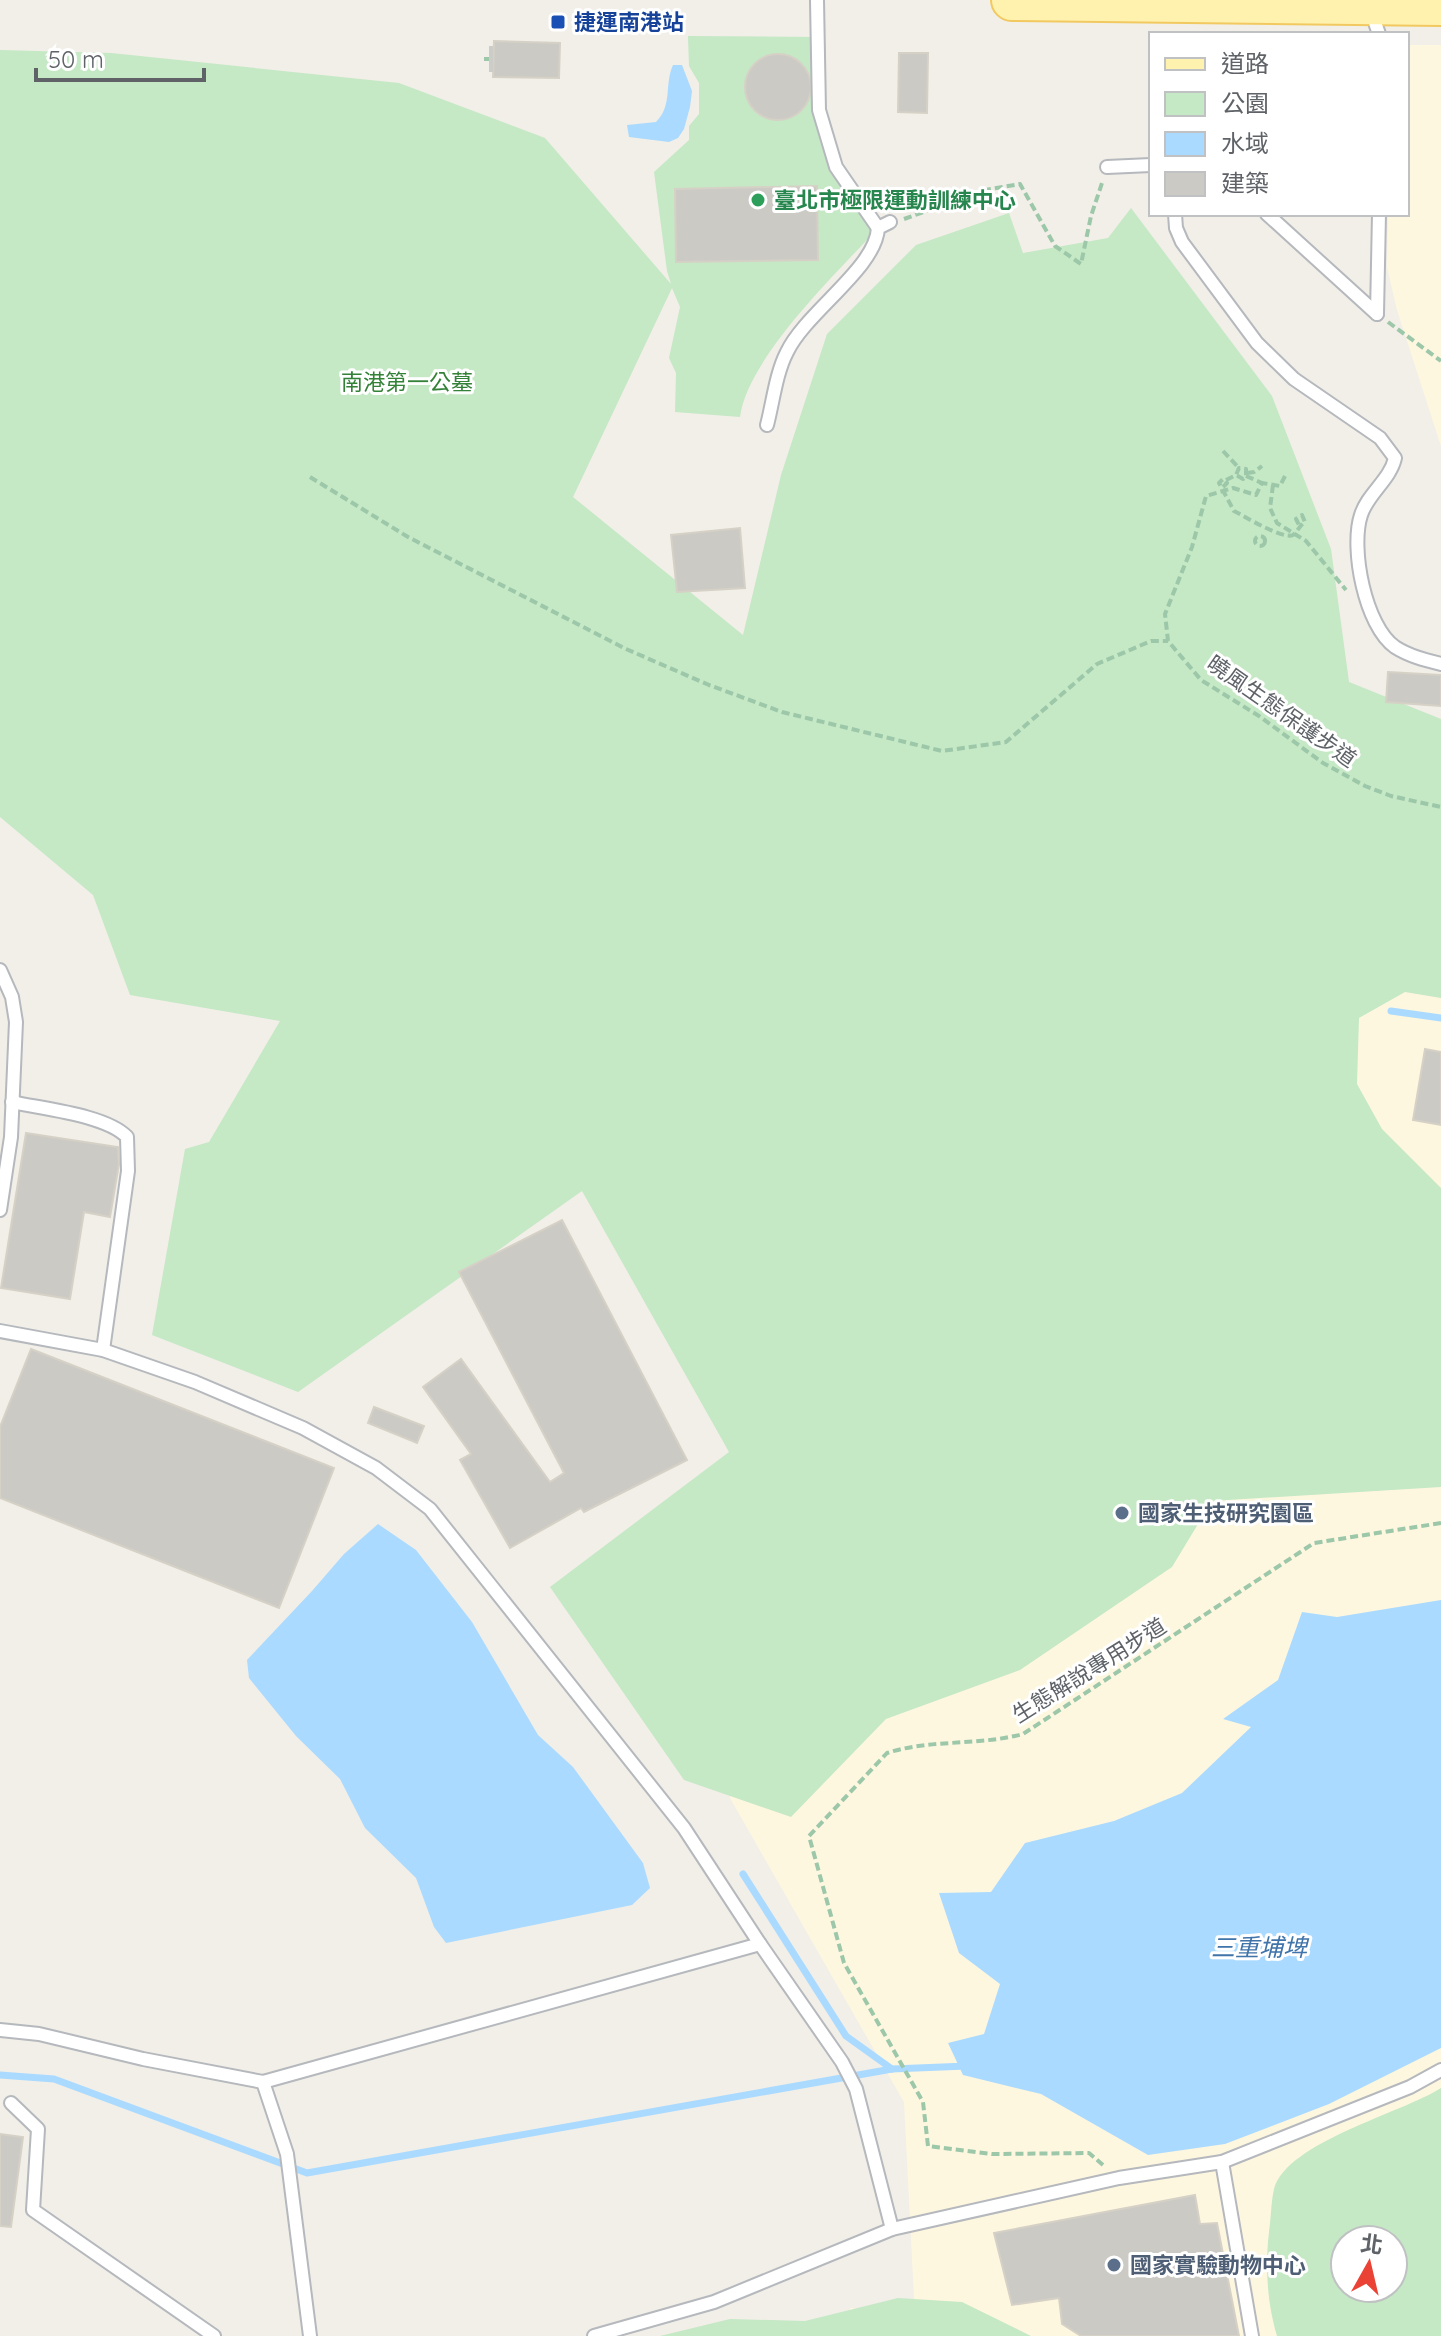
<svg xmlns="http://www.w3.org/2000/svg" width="1441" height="2336" font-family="Quicksand,'Noto Sans TC',sans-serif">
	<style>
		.commercial { fill: #fef7e0; fill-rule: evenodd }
		.green { fill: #c5e8c5; fill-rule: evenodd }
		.water { fill: #aadaff }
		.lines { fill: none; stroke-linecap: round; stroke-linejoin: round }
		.stream { stroke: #aadaff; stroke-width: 7 }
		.building { fill: #cccac5; stroke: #d6d1c6; stroke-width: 2 }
		.street-tunnel { stroke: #ccccc8; stroke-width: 26; stroke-dasharray: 26 13; stroke-linecap: butt }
		.lane-casing { stroke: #b5b8bc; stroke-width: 16 }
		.primary-casing { stroke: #f2c960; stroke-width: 44 }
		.path { stroke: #9cc7a9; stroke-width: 4; stroke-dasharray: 8 4; stroke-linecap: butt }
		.lane { stroke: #fff; stroke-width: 12 }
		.primary { stroke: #fff2af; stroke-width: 40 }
		.transit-dot { fill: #1a4fb4; stroke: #fff; stroke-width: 3 }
		.leisure-dot { fill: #2e9e5b; stroke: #fff; stroke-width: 3 }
		.service-dot { fill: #5c6f8a; stroke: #fff; stroke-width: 3 }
		.labels { text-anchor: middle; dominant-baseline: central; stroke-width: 6; stroke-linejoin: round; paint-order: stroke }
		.transit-label { font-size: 22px; font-weight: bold; fill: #164399; stroke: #fff; text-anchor: start }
		.leisure-label { font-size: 22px; font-weight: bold; fill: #27864d; stroke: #fff; text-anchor: start }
		.park-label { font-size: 22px; fill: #348238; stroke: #fff }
		.street-label { font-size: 22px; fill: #5f6368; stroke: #fff }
		.service-label { font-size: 22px; font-weight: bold; fill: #4e5e75; stroke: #fff; text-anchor: start }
		.water-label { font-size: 24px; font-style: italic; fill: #4174aa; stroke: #fff }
	</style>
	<rect width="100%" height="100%" fill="#f1efe8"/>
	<!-- commercial -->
	<g class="commercial">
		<path d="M 1407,45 L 1441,45 L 1441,446 L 1397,310 L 1387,267 L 1388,214 L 1407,214 Z"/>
		<path d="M 1441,859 L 1441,2336 L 849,2336 L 850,2308 L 915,2317 L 904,2102 L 730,1798 L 876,1228 ZM 1345,2240 L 1393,2240 L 1393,2288 L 1345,2288 Z"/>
	</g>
	<!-- green -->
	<g class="green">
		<path d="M 688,36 L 818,37 L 819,110 L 836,167 L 878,228 C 837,273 748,357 740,417 L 675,412 L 676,373 L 669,358 L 680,307 L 672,288 L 573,497 L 743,635 L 781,475 L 827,334 L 916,245 L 1009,213 L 1023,253 L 1108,238 L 1131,208 L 1272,396 L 1331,549 L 1349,682 L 1441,719 L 1441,998 L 1405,992 L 1359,1018 L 1357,1084 L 1382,1129 L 1441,1188 L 1441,1487 L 1212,1501 L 1172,1567 L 1020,1670 L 886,1719 L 791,1817 L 684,1780 L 550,1587 L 729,1452 L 582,1191 L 298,1392 L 152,1335 L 185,1149 L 209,1142 L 280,1021 L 130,995 L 93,895 L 0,817 L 0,50 L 111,53 L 399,83 L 545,138 L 671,284 L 667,271 L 654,172 L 689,140 L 689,126 L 699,114 L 699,83 L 689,66 Z"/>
		<path d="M 1441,2088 L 1441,2336 L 1277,2336 C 1267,2303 1265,2266 1269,2232 C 1271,2218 1271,2202 1274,2189 C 1287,2142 1402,2113 1441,2088 ZM 1345,2240 L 1393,2240 L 1393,2288 L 1345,2288 Z"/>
		<path d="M 898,2298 L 962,2302 L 1031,2336 L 660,2336 L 730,2319 L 805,2321 Z"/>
	</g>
	<!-- water -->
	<g class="water">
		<path d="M 673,65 L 682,65 L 692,91 L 690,107 L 684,129 L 678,138 L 669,142 L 629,137 L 627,125 L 656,122 C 673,105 664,85 673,65 Z"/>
		<path d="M 378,1524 L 416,1550 L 472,1622 L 538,1735 L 573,1767 L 643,1863 L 650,1888 L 632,1905 L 446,1943 L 434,1927 L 416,1878 L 365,1828 L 340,1779 L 296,1736 L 249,1678 L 247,1660 L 312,1591 L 344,1554 Z"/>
		<path d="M 1441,1600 L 1441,2048 L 1329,2104 L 1225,2144 L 1148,2155 L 1041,2094 L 963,2075 L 948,2043 L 984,2034 L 1000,1984 L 959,1953 L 939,1893 L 991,1892 L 1025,1843 L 1114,1821 L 1182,1793 L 1251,1727 L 1223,1719 L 1278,1680 L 1302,1612 L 1337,1617 Z"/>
	</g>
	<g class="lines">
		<!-- stream -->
		<g class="stream">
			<path d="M 1391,1011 L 1441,1018"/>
			<path d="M 743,1874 L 846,2036 L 892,2069"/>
			<path d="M 0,2075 L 54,2079 L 307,2173 L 892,2069 L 967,2066"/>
		</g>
	</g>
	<!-- building -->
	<g class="building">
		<path d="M 494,41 L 560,43 L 559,78 L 493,77 Z"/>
		<path d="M 899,53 L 928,53 L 927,113 L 898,112 Z"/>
		<circle cx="778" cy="87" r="33"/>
		<path d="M 817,186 L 818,260 L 676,262 L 675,189 Z"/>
		<path d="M 740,528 L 745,588 L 677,592 L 671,535 Z"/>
		<path d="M 1388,672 L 1441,675 L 1441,706 L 1386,702 Z"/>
		<path d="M 1425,1049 L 1441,1052 L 1441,1125 L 1413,1120 Z"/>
		<path d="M 26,1133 L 118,1147 L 119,1164 L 110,1217 L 84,1212 L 70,1299 L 1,1288 Z"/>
		<path d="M 562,1220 L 687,1460 L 584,1512 L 581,1508 L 510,1548 L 460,1460 L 471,1454 L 423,1387 L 461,1359 L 550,1482 L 564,1473 L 459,1272 Z"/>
		<path d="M 31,1349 L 334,1468 L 279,1608 L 0,1498 L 0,1427 Z"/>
		<path d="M 374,1407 L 424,1426 L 417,1443 L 368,1423 Z"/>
		<path d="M 0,2134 L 23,2137 L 11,2227 L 0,2226 Z"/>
		<path d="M 1195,2195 L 1200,2224 L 1217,2223 L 1239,2336 L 1081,2336 L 1062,2324 L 1059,2298 L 1012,2305 L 994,2233 Z"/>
	</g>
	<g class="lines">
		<!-- street-tunnel -->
		<path class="street-tunnel" d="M 489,59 L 493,59"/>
		<defs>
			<g id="lane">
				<path d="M 817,0 L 819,110 L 836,167 L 878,228"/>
				<path d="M 1371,11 L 1379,34"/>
				<path d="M 1107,167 L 1151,165"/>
				<path d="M 1175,214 L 1176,228 L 1182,242 L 1257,343 L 1294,379 L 1380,438 L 1395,458 C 1390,480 1368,493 1361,515 C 1350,548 1365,626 1395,647 C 1409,656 1425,660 1441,664"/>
				<path d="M 1267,214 L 1377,314"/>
				<path d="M 1377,314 L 1379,214"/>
				<path d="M 767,425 C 773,402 776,373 787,352 C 806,312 876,268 878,228 L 890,222"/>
				<path d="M 0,970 L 12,997 L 16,1022 L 11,1137 L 0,1210"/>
				<path d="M 12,1102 C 43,1109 106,1115 127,1137 L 128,1171 L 103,1350"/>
				<path d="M 0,1331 L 103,1350 L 195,1382 L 303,1428 L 376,1468 L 430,1509 L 684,1828 L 760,1944 L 842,2062 L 856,2089 L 892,2229"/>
				<path d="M 0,2030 L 39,2034 L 143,2059 L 263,2082 L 760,1944"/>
				<path d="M 263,2082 L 287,2154 L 310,2336"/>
				<path d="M 11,2103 L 38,2129 L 33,2210 L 214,2336"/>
				<path d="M 1222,2162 L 1252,2336"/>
				<path d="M 594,2336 L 714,2302 L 892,2229 L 1119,2178 L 1222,2162 L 1410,2087 L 1441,2070"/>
			</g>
			<path id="primary" d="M 1012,0 L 1441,5"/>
		</defs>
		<!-- lane casing -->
		<use href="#lane" class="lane-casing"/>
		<!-- primary casing -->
		<use href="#primary" class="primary-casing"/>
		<!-- path -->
		<g class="path">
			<path d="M 484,59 L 489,59"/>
			<path d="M 904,219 L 985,190 L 1020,184 L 1055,246 L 1081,264 L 1091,216 L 1103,180"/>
			<path d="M 1388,322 L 1441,361"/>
			<path d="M 1223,451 L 1239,468"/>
			<path d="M 1247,473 L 1254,472 L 1262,466"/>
			<path d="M 1246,476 L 1262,483"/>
			<path d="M 1285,476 L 1280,486 L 1262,483 L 1256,495 L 1233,488 L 1206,496 L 1192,547 L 1165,614 L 1168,641 L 1201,680 L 1259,716 L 1323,763 L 1365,786 L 1391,796 L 1441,807"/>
			<path d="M 310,477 L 408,537 L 626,649 L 709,685 L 782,712 L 942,751 L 1006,742 L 1097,664 L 1151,641 L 1168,641"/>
			<path d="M 1226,480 L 1236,475 L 1239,468 L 1246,469 L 1246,476 L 1243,479 L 1236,475"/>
			<path d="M 1273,485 L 1270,508 L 1277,523 L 1306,541 L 1346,590"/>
			<path d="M 1223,487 L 1227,483 L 1223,479 L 1219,483 L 1234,511 C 1244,516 1283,540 1293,535 C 1298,531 1300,525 1305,522 L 1302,515 L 1296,519 L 1299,525"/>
			<circle cx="1260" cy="541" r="5"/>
			<path d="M 1103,2165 L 1089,2153 L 992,2154 L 928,2146 L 923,2102 L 844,1963 L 809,1836 L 887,1753 C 930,1739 978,1746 1023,1734 L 1314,1543 L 1441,1523"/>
		</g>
		<!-- lane -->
		<use href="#lane" class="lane"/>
		<!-- primary -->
		<use href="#primary" class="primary"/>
	</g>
	<!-- markers -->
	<rect class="transit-dot" x="550" y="14" width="16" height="16" rx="4"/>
	<circle class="leisure-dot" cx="758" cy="200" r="8"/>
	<g class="service-dot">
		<circle cx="1122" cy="1513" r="8"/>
		<circle cx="1114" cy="2265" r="8"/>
	</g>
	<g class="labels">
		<!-- transit labels -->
		<g class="transit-label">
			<text x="574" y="22">捷運南港站</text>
		</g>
		<!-- leisure labels -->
		<g class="leisure-label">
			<text x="774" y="200">臺北市極限運動訓練中心</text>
		</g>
		<!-- park labels -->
		<g class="park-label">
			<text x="407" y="382">南港第一公墓</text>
		</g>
		<!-- street labels -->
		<g class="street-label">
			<text transform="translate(1282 711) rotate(35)">曉風生態保護步道</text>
			<text transform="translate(1089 1670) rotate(-32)">生態解說專用步道</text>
		</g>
		<!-- service labels -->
		<g class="service-label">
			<text x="1138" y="1513">國家生技研究園區</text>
			<text x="1130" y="2265">國家實驗動物中心</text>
		</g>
		<!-- water labels -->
		<g class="water-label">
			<text x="1259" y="1947">三重埔埤</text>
		</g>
	</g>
	<!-- legend -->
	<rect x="1149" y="32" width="260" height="184" fill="#ffffff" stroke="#bfc1c3" stroke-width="2"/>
	<rect x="1165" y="58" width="40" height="12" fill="#fff2af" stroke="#bfc1c3" stroke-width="2"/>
	<text x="1221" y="72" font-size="24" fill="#5f6368">道路</text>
	<rect x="1165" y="92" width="40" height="24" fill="#c5e8c5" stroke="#bfc1c3" stroke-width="2"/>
	<text x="1221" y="112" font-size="24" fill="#5f6368">公園</text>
	<rect x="1165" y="132" width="40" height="24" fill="#aadaff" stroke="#bfc1c3" stroke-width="2"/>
	<text x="1221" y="152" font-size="24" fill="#5f6368">水域</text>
	<rect x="1165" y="172" width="40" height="24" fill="#cccac5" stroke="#bfc1c3" stroke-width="2"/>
	<text x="1221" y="192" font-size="24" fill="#5f6368">建築</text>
	<!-- north arrow -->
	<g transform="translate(1369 2264) rotate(8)"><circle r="38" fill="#ffffff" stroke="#bfc1c3" stroke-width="2"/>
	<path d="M0-6L14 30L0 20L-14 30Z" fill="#ea4335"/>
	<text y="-12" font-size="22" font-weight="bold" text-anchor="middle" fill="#5f6368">北</text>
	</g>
	<!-- scale -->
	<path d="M36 68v12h168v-12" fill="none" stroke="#5f6368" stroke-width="4"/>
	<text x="48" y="68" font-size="24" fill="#5f6368" stroke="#ffffff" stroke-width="6" paint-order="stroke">50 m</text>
</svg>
